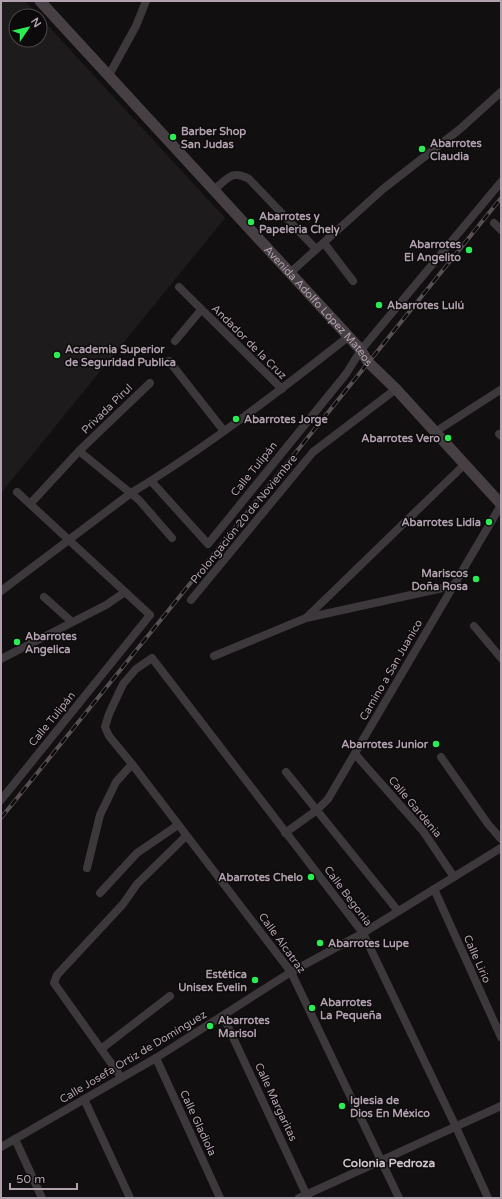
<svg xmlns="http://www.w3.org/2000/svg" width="502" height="1199" font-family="'Varela Round',sans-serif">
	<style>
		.built { fill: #1e1b1c }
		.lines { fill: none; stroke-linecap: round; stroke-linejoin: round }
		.street { stroke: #3d383b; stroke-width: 8 }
		.secondary { stroke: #463f43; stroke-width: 11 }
		.rail-casing { stroke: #574f54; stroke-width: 4 }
		.rail { stroke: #0c0a0b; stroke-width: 2.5; stroke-dasharray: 8; stroke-linecap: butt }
		.poi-dot { fill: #2cec53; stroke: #0c0a0b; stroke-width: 1.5 }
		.labels { text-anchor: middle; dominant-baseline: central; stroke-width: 3; stroke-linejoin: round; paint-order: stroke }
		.poi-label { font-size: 11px; font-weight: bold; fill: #b1a1ae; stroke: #0c0a0b; text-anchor: start }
		.street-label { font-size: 11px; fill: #b1a1ae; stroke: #0c0a0b }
		.neighbourhood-label { font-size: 12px; font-weight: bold; fill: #cec2ca; stroke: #0c0a0b }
	</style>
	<rect width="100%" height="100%" fill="#110f10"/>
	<!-- built -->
	<path class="built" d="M 1,1 L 25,1 L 39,16 L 16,16 L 16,40 L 40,40 L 40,17 L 225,218 L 1,493 Z"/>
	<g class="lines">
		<!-- street -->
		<g class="street">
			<path d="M 109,75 L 136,26 L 146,1"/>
			<path d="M 214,190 C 227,179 232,169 249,179 L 316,249"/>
			<path d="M 494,223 L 501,230"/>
			<path d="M 324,243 L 353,281"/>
			<path d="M 290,273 L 383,189 L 460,129 L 501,92"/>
			<path d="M 179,287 L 282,389"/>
			<path d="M 175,341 L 201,310"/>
			<path d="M 169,361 L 224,431"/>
			<path d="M 435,432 L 500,390"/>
			<path d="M 499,434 L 501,436"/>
			<path d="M 79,451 L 139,500 L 172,538"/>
			<path d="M 151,481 L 208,544 L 346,374 L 361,350 L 501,182"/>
			<path d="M 30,504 L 79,451 L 150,383"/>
			<path d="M 1,591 L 131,493 C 207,447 278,392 348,337"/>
			<path d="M 44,597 L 72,622"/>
			<path d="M 191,600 L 313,452 L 396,389"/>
			<path d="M 307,617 L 465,464"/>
			<path d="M 474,626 L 501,658"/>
			<path d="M 214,656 L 306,618 L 452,586"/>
			<path d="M 1,659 L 106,605 L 125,592"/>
			<path d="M 355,754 L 423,831 L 454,877"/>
			<path d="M 441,757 L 488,824 L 501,839"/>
			<path d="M 286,772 L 398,911"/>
			<path d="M 1,800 L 150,615 L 17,492"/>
			<path d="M 285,833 L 317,810 L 328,799 L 501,505"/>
			<path d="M 87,868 L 100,815 L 116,782 L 132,764"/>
			<path d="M 434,889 L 501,1037"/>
			<path d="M 100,893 L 137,853 L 178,825"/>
			<path d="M 223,1016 L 308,1198"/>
			<path d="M 101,1049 L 170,996"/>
			<path d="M 156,1058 L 220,1198"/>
			<path d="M 121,1077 L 54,983 L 57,975 L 123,904 L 137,884 L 186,836"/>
			<path d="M 84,1099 L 130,1198"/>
			<path d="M 15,1139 L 42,1198"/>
			<path d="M 1,1147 L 156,1058 L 291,972 L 363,933 L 501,848"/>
			<path d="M 299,1198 L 501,1106"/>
			<path d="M 399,1198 L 291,972 L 132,764 L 109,736 L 105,727 L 109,714 L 123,684 L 136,669 L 152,658 L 363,933 L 456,1127 L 488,1198"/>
		</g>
		<!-- secondary -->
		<path class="secondary" id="s1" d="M 40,1 L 361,350 L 368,362 L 396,389 L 501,504"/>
		<defs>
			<path id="rail" d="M 1,818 L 501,198"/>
		</defs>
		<!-- rail casing -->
		<use href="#rail" class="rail-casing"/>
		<!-- rail -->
		<use href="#rail" class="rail"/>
	</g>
	<!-- markers -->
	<g class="poi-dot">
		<circle cx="173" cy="137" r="4"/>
		<circle cx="422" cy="149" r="4"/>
		<circle cx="251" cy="222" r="4"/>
		<circle cx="469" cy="250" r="4"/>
		<circle cx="379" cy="305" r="4"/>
		<circle cx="57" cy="355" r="4"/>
		<circle cx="236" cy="419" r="4"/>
		<circle cx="448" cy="438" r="4"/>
		<circle cx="489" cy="522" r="4"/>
		<circle cx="476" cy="579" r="4"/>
		<circle cx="17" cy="642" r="4"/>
		<circle cx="436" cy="744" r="4"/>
		<circle cx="311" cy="877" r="4"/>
		<circle cx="320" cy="943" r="4"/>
		<circle cx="255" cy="980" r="4"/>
		<circle cx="312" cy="1008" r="4"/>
		<circle cx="210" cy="1026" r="4"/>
		<circle cx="342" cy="1106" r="4"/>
	</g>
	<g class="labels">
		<!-- poi labels -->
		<g class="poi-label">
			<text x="181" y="131">Barber Shop<tspan x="181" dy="13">San Judas</tspan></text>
			<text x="430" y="143">Abarrotes<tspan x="430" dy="13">Claudia</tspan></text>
			<text x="259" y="216">Abarrotes y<tspan x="259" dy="13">Papeleria Chely</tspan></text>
			<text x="461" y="244" text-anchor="end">Abarrotes<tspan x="461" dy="13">El Angelito</tspan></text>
			<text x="387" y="305">Abarrotes Lulú</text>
			<text x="65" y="349">Academia Superior<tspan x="65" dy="13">de Seguridad Publica</tspan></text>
			<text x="244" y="419">Abarrotes Jorge</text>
			<text x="440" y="438" text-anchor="end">Abarrotes Vero</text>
			<text x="481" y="522" text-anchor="end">Abarrotes Lidia</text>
			<text x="468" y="573" text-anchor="end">Mariscos<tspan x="468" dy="13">Doña Rosa</tspan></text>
			<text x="25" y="636">Abarrotes<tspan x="25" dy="13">Angelica</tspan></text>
			<text x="428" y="744" text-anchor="end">Abarrotes Junior</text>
			<text x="303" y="877" text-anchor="end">Abarrotes Chelo</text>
			<text x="328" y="943">Abarrotes Lupe</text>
			<text x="247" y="974" text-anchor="end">Estética<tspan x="247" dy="13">Unisex Evelin</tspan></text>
			<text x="320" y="1002">Abarrotes<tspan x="320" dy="13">La Pequeña</tspan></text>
			<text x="218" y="1020">Abarrotes<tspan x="218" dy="13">Marisol</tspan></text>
			<text x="350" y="1100">Iglesia de<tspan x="350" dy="13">Dios En México</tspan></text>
		</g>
		<!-- street labels -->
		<g class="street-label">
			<text stroke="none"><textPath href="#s1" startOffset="413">Avenida Adolfo López Mateos</textPath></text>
			<text transform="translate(249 342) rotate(45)">Andador de la Cruz</text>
			<text transform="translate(107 409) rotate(-44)">Privada Pirul</text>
			<text transform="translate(254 469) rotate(-51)">Calle Tulipán</text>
			<text transform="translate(244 519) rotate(-51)">Prolongación 20 de Noviembre</text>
			<text transform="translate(391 670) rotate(-60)">Camino a San Juanico</text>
			<text transform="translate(52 719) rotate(-51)">Calle Tulipán</text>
			<text transform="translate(415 807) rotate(50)">Calle Gardenia</text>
			<text transform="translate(348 896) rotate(53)">Calle Begonia</text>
			<text transform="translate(282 943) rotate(54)">Calle Alcatraz</text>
			<text transform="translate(477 959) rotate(66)">Calle Lirio</text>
			<text transform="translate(133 1057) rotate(-31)">Calle Josefa Ortiz de Domínguez</text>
			<text transform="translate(276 1102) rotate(65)">Calle Margaritas</text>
			<text transform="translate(198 1123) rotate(65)">Calle Gladiola</text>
		</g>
		<!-- neighbourhood labels -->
		<g class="neighbourhood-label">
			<text x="389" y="1163">Colonia Pedroza</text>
		</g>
	</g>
	<!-- border -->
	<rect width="502" height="1199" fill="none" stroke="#b1a1ae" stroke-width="4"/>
	<!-- north arrow -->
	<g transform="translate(28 28) rotate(55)"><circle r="19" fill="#0c0a0b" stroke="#4e464c"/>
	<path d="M0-3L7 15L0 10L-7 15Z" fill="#2cec53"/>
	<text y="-6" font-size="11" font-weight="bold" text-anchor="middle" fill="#b1a1ae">N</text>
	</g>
	<!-- scale -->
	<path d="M10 1183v6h67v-6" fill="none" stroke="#b1a1ae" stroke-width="2"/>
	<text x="16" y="1183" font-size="12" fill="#b1a1ae" stroke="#0c0a0b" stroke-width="3" paint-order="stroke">50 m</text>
</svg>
